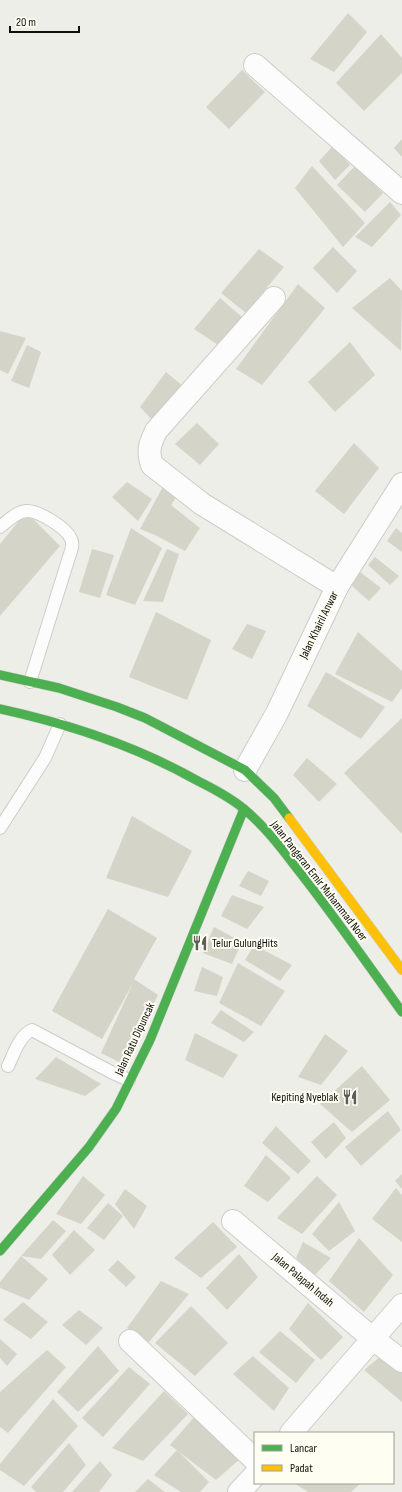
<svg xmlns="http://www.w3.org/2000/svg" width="402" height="1492" font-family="'Sofia Sans Condensed',sans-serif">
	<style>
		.building { fill: #d4d4c9 }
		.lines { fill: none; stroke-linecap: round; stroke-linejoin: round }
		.lane-casing { stroke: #ccccc8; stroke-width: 14 }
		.street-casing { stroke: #ccccc8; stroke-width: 24 }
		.fast-casing { stroke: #ccccc8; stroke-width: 10 }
		.slow-casing { stroke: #ccccc8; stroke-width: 10 }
		.lane { stroke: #fcfcfc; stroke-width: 12 }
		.street { stroke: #fcfcfc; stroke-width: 22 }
		.fast { stroke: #4caf50; stroke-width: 9 }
		.slow { stroke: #ffc107; stroke-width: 9 }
		.labels { text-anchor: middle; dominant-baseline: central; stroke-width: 4; stroke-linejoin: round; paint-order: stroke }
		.street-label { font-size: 12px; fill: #0e0e0a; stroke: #fefef3 }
		.poi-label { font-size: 12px; fill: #0e0e0a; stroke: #fefef3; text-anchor: start }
	</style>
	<rect width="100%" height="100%" fill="#eeeee9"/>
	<!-- building -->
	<g class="building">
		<path d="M 348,13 L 367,32 L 334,72 L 310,59 Z"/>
		<path d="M 381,34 L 402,58 L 402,73 L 364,111 L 336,83 Z"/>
		<path d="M 242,70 L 265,92 L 229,129 L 206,107 Z"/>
		<path d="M 402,139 L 402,157 L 394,148 Z"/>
		<path d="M 333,146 L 350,165 L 335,180 L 319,161 Z"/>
		<path d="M 312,166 L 365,223 L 343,247 L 295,188 Z"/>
		<path d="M 355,166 L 383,193 L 365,212 L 337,185 Z"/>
		<path d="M 390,202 L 401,215 L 372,247 L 355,237 Z"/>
		<path d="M 333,247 L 357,271 L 337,293 L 313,268 Z"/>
		<path d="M 259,249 L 284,267 L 246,313 L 221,293 Z"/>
		<path d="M 390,278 L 402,291 L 401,351 L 352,308 Z"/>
		<path d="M 298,284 L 325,308 L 262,385 L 236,369 Z"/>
		<path d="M 220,298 L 242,317 L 218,345 L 194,329 Z"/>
		<path d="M 0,331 L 26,338 L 8,374 L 0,370 Z"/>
		<path d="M 350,342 L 375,375 L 335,412 L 308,382 Z"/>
		<path d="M 27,345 L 41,352 L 29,388 L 11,381 Z"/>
		<path d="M 166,372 L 184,387 L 155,423 L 140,407 Z"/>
		<path d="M 197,423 L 219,444 L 200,465 L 175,444 Z"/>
		<path d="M 354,443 L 379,468 L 344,514 L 315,491 Z"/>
		<path d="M 127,482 L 152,499 L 138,521 L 112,497 Z"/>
		<path d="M 165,483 L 179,493 L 171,505 L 200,528 L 185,551 L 155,535 L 140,529 Z"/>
		<path d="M 26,512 L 60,546 L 0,616 L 0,544 Z"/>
		<path d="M 131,528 L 162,548 L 135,605 L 106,595 Z"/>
		<path d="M 396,528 L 402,533 L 402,552 L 387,541 Z"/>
		<path d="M 92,549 L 114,555 L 100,598 L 79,592 Z"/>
		<path d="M 167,549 L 179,554 L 163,602 L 143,601 Z"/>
		<path d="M 375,557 L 399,576 L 390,585 L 368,565 Z"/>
		<path d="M 360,572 L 381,588 L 369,601 L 352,586 Z"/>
		<path d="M 156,612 L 211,640 L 187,700 L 129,677 Z"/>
		<path d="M 247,624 L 266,631 L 252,659 L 232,649 Z"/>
		<path d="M 358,632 L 402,671 L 402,688 L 392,702 L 335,674 Z"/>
		<path d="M 326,672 L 385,707 L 361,739 L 307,706 Z"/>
		<path d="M 402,718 L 402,834 L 344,773 Z"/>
		<path d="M 307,758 L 337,784 L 319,802 L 293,775 Z"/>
		<path d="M 132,816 L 192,851 L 168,897 L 106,878 Z"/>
		<path d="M 248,871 L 269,881 L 261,896 L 239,886 Z"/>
		<path d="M 232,895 L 264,907 L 247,929 L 221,916 Z"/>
		<path d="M 108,909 L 157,938 L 134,979 L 158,995 L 123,1064 L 101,1053 L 133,983 L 102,1039 L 52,1011 Z"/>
		<path d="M 214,927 L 242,942 L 232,964 L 203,953 Z"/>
		<path d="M 254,945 L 292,965 L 280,981 L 245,960 Z"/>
		<path d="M 238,963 L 285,991 L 261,1026 L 219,1003 Z"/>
		<path d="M 202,967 L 223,977 L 217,996 L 194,991 Z"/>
		<path d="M 221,1010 L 254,1032 L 244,1042 L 211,1023 Z"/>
		<path d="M 195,1033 L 238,1055 L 223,1078 L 185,1060 Z"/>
		<path d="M 325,1034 L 348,1051 L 321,1085 L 298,1077 Z"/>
		<path d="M 56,1057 L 101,1084 L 85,1096 L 35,1079 Z"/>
		<path d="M 362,1066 L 390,1100 L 352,1132 L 320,1104 Z"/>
		<path d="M 388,1111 L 401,1130 L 361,1166 L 345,1147 Z"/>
		<path d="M 334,1122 L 346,1138 L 326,1159 L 311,1142 Z"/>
		<path d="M 276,1126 L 311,1161 L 298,1174 L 262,1143 Z"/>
		<path d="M 266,1155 L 291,1178 L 268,1202 L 244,1186 Z"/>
		<path d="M 402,1174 L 402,1189 L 395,1181 Z"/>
		<path d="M 83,1176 L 105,1195 L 81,1224 L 56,1214 Z"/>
		<path d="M 317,1176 L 337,1195 L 302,1234 L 277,1218 Z"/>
		<path d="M 396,1188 L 402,1195 L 402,1242 L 372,1219 Z"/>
		<path d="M 125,1189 L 147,1206 L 134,1229 L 115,1204 Z"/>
		<path d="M 339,1202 L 355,1231 L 329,1251 L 312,1234 Z"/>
		<path d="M 108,1203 L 123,1216 L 104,1240 L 87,1228 Z"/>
		<path d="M 53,1220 L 66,1231 L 41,1259 L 21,1256 L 48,1279 L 29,1300 L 0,1288 L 0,1282 L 21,1256 Z"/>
		<path d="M 213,1222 L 237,1247 L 201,1278 L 174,1258 Z"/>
		<path d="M 74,1230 L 95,1250 L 70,1275 L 52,1255 Z"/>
		<path d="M 359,1238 L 393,1275 L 364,1312 L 329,1281 Z"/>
		<path d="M 303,1242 L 331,1258 L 315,1275 L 296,1258 Z"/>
		<path d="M 239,1254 L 258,1277 L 227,1310 L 206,1288 Z"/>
		<path d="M 118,1260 L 136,1277 L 126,1287 L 108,1270 Z"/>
		<path d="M 161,1281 L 189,1294 L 149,1342 L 127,1328 Z"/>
		<path d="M 23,1302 L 48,1322 L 31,1339 L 3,1320 Z"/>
		<path d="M 308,1303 L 343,1337 L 321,1360 L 289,1329 Z"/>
		<path d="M 191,1306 L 228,1343 L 195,1376 L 155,1343 Z"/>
		<path d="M 79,1310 L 103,1328 L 86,1345 L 62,1325 Z"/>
		<path d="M 280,1331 L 315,1360 L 296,1383 L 259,1352 Z"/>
		<path d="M 0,1339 L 17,1354 L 7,1366 L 0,1358 Z"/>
		<path d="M 98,1346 L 119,1371 L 78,1412 L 57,1392 Z"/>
		<path d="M 47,1350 L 66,1367 L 8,1433 L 0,1427 L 0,1392 Z"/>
		<path d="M 253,1356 L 289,1388 L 274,1411 L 233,1374 Z"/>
		<path d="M 381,1356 L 402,1372 L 402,1402 L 364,1370 Z"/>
		<path d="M 129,1367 L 150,1384 L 103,1437 L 82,1418 Z"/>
		<path d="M 164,1391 L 188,1414 L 143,1461 L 112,1448 Z"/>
		<path d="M 53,1399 L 78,1426 L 24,1486 L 0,1470 L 0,1464 Z"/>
		<path d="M 196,1415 L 241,1458 L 216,1480 L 170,1445 Z"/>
		<path d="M 69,1443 L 86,1465 L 63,1492 L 36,1492 L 31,1487 Z"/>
		<path d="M 177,1450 L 209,1482 L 200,1492 L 181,1492 L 154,1475 Z"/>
		<path d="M 100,1461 L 112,1475 L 99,1492 L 72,1492 Z"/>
		<path d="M 148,1479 L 165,1492 L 135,1492 Z"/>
		<path d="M 294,1483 L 359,1483 L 360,1484 L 351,1492 L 308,1492 Z"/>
	</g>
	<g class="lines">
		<defs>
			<g id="lane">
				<path d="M 0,527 C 8,521 17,511 27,511 C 39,511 67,528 71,539 C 74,545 71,551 69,557 L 30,682"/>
				<path d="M 0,828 L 45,758 L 60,724"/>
				<path d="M 8,1066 C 14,1054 19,1036 32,1030 L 113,1073 L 129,1080"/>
			</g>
			<g id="street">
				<path d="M 255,65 L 402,193"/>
				<path d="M 274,298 L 156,431 C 150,444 147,450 152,465 L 202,504 L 337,587"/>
				<path d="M 245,770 L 277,713 L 337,587 L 402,484"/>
				<path d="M 233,1221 L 372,1338 L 402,1361"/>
				<path d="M 130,1341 L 255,1460"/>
				<path d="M 291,1433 L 402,1305"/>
				<path d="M 239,1492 L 255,1475"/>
			</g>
			<g id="fast">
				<path d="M 0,675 L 59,688 L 117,707 L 145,718 L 245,770 L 274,798 L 289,818"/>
				<path d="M 0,709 C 69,724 136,746 198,781 C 214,789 231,798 244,809 C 267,828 284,852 302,875 C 337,920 369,966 402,1012"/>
				<path d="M 0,1251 L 89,1147 L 116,1109 L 150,1040 L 244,809"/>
			</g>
			<path id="slow" d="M 289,818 L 402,970"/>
		</defs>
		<!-- lane casing -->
		<use href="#lane" class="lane-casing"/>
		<!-- street casing -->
		<use href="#street" class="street-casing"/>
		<!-- fast casing -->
		<use href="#fast" class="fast-casing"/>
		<!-- slow casing -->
		<use href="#slow" class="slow-casing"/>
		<!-- lane -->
		<use href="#lane" class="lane"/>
		<!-- street -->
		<use href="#street" class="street"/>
		<!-- fast -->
		<use href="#fast" class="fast"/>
		<!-- slow -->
		<use href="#slow" class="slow"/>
	</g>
	<!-- icons -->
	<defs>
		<symbol id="restaurant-bare" viewBox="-9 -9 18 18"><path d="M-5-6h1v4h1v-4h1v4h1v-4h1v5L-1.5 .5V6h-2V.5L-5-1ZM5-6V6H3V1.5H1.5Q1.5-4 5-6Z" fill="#5c5c58" stroke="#fefef3" stroke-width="2.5" paint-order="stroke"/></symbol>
	</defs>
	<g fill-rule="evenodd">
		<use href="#restaurant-bare" x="189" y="932" width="22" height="22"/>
		<use href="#restaurant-bare" x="339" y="1086" width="22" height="22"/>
	</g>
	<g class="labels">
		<!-- street labels -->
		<g class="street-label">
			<text transform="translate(319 625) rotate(-64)">Jalan Khairil Anwar</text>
			<text transform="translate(319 881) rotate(52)">Jalan Pangeran Emir Muhammad Noer</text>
			<text transform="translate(135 1039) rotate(-65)">Jalan Ratu Dipuncak</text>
			<text transform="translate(303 1280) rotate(40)">Jalan Palapah Indah</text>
		</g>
		<!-- poi labels -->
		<g class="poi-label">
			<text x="212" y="943">Telur GulungHits</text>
			<text x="338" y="1097" text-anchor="end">Kepiting Nyeblak</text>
		</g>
	</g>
	<!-- legend -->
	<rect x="254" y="1432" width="140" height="52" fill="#fefef3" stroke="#9e9e96"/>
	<rect x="262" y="1445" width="20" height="6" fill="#4caf50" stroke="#9e9e96"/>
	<text x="290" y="1452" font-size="12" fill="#0e0e0a">Lancar</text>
	<rect x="262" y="1465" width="20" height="6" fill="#ffc107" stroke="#9e9e96"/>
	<text x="290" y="1472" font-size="12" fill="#0e0e0a">Padat</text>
	<!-- scale -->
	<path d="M10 26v6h69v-6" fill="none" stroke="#0e0e0a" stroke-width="2"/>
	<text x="16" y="26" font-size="12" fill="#0e0e0a" stroke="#fefef3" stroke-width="3" paint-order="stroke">20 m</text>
</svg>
